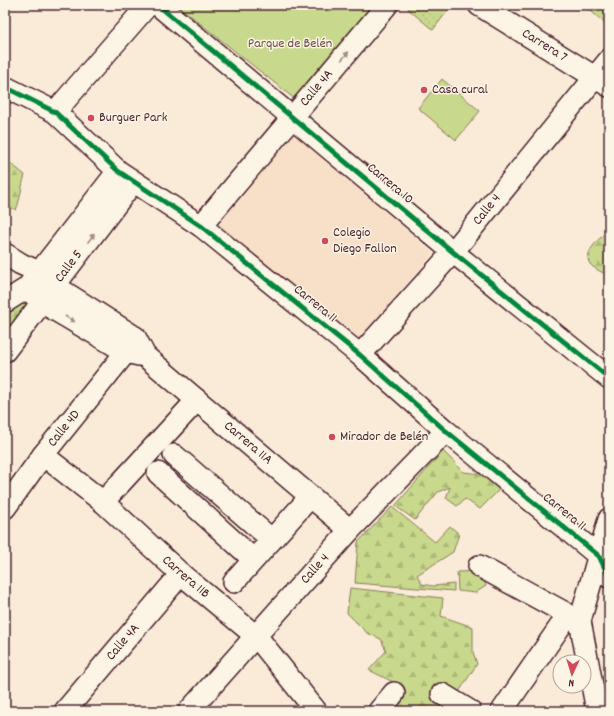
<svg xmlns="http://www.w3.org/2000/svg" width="614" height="716" font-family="Dekko,sans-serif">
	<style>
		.built { fill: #f8dfc8 }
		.grass { fill: url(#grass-dots); stroke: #897c5c }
		.forest { fill: url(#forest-firs); stroke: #897c5c }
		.green { fill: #c8d88c; stroke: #897c5c }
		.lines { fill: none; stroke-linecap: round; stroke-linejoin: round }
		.minor-casing { stroke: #4a1f2b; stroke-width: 24 }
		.minor { stroke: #fcf5e5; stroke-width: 21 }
		.cycleway-casing { stroke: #fcf5e5; stroke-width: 8 }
		.cycleway { stroke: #00873e; stroke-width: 5 }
		.oneway { fill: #a38a88 }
		.poi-dot { fill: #d1495b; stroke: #fcf5e5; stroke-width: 1.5 }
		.labels { text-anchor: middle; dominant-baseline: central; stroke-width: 3; stroke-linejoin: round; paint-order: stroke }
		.park-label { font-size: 14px; fill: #6a4d43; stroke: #fcf5e5 }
		.street-label { font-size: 14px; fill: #4a1f2b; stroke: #fcf5e5 }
		.poi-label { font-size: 14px; fill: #4a1f2b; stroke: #fcf5e5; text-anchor: start }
	</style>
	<defs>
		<pattern id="grass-dots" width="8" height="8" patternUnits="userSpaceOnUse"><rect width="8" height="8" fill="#c8d88c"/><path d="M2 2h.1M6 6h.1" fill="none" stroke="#adb979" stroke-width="1.8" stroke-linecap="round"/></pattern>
		<pattern id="forest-firs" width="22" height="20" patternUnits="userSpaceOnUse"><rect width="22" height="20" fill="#c8d88c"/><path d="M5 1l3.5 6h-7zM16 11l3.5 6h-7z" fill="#adb979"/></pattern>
	</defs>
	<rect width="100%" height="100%" fill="#faebd8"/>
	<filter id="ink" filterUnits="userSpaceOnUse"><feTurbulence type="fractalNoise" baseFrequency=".025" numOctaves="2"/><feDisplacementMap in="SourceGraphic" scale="8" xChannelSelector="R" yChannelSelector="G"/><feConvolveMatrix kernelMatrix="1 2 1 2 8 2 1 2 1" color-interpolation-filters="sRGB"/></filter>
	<g filter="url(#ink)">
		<!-- built -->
		<path class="built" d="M 294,133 L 433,253 L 357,343 L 215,229 Z"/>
		<!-- grass -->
		<path class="grass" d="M 411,5 L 452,5 L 433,30 L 408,9 Z"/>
		<!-- forest -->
		<g class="forest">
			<path d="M 584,5 L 609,5 L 609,27 Z"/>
			<path d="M 5,159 L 25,175 C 21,187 21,198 16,210 L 5,205 Z"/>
			<path d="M 609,229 L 609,268 L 603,273 C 600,271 593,268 590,264 C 582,252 602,237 609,229 Z"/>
			<path d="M 31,296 L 5,340 L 5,305 Z"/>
			<path d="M 443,451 L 464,472 L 481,474 L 499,490 L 480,509 L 465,499 L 457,506 L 446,498 L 450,487 L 438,492 L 415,520 L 395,506 Z"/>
			<path d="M 392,507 L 435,542 L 450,526 L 459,534 L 453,552 L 417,575 L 422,584 L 433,586 L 454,584 L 454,591 L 355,583 L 358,542 Z"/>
			<path d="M 482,571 L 486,586 L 475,593 L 458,591 L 457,572 Z"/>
			<path d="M 350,588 L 443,598 L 441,616 L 473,627 L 473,652 L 477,664 L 455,698 L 458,711 L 390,711 L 404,694 L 397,684 L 369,670 L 386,651 L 381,639 L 367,633 L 347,613 Z"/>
		</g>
		<!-- green -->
		<g class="green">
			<path d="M 177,5 L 373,5 L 296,100 Z"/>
			<path d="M 442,79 L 480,111 L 456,140 L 418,108 Z"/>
		</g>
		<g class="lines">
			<defs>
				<g id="minor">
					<path d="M 158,5 L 453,252 L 609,378"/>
					<path id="s1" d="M 479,5 L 609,86"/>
					<path d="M 5,87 L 55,112 L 118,171 L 201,226 L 360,355 L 446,431 L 599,556 L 609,577"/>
					<path d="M 55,112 L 148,5"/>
					<path id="s2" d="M 201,226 L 387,5"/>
					<path id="s3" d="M 5,254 L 21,264 L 39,272 L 55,286 L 135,337 L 145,356 L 350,530"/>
					<path d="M 33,294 L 43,303 L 126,352 L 139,355"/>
					<path d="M 5,302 L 27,288 L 118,171"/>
					<path id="s4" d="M 5,351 L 133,182"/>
					<path id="s5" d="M 360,355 L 453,252 L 609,60"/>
					<path id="s6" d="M 43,455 L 103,502 L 181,574 L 257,637 L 316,711"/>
					<path d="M 174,455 L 271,539"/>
					<path d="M 158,473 L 253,559"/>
					<path d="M 103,502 L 197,400"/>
					<path id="s7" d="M 5,508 L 43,455 L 126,352 L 135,337"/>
					<path d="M 479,566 L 580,621"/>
					<path d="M 234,582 L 310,497"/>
					<path d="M 442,694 L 470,711"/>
					<path id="s8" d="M 65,711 L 181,574"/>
					<path id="s9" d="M 189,711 L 350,530 L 446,431"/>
					<path d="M 379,711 L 394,693"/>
					<path d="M 502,711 L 568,615"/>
					<path d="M 597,711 L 580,621 L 609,519"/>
				</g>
			</defs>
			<!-- minor casing -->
			<use href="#minor" class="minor-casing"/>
			<!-- minor -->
			<use href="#minor" class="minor"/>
			<defs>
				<g id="cycleway">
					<path d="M 158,5 L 453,252 L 609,378"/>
					<path d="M 5,87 L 55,112 L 118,171 L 201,226 L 360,355 L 446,431 L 599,556 L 609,577"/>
				</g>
			</defs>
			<!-- cycleway casing -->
			<use href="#cycleway" class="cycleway-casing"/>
			<!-- cycleway -->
			<use href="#cycleway" class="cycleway"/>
		</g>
		<!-- one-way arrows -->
		<defs><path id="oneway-solid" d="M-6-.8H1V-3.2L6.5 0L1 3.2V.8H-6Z"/></defs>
		<g class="oneway">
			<use href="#oneway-solid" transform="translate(345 56) rotate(-50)"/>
			<use href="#oneway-solid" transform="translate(91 238) rotate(-53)"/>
			<use href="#oneway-solid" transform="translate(70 319) rotate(30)"/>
		</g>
	</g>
	<!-- markers -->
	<g class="poi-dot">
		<circle cx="424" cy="90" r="4"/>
		<circle cx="91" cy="118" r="4"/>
		<circle cx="325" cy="241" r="4"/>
		<circle cx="332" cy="437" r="4"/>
	</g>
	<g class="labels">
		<!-- park labels -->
		<g class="park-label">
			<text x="290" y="44">Parque de Belén</text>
		</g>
		<!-- street labels -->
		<g class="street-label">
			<text stroke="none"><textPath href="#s1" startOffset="77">Carrera 7</textPath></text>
			<text stroke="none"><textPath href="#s2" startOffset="180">Calle 4A</textPath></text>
			<text transform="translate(390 184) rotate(40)">Carrera 10</text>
			<text stroke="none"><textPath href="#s5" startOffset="193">Calle 4</textPath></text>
			<text stroke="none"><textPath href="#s4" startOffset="106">Calle 5</textPath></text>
			<text transform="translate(315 304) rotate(39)">Carrera 11</text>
			<text stroke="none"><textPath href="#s7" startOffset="99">Calle 4D</textPath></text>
			<text stroke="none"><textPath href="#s3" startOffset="311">Carrera 11A</textPath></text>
			<text transform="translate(564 512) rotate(39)">Carrera 11</text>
			<text stroke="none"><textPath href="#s9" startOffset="190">Calle 4</textPath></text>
			<text stroke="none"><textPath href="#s6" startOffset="188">Carrera 11B</textPath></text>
			<text stroke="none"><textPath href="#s8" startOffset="90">Calle 4A</textPath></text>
		</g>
		<!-- poi labels -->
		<g class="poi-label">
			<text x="432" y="90">Casa cural</text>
			<text x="99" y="118">Burguer Park</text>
			<text x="333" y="233">Colegio<tspan x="333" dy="16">Diego Fallon</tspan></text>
			<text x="340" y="437">Mirador de Belén</text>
		</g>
	</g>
	<!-- margin -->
	<rect width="614" height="716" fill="none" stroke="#fcf5e5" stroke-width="20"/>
	<rect x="10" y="10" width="594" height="696" fill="none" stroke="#4a1f2b" stroke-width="1.5" filter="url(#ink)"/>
	<!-- north arrow -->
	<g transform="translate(572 674) rotate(184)"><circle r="19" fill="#fcf5e5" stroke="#b59f9b"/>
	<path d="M0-3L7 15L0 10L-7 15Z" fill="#d1495b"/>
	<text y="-6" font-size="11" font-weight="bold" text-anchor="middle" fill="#4a1f2b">N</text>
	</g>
</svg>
